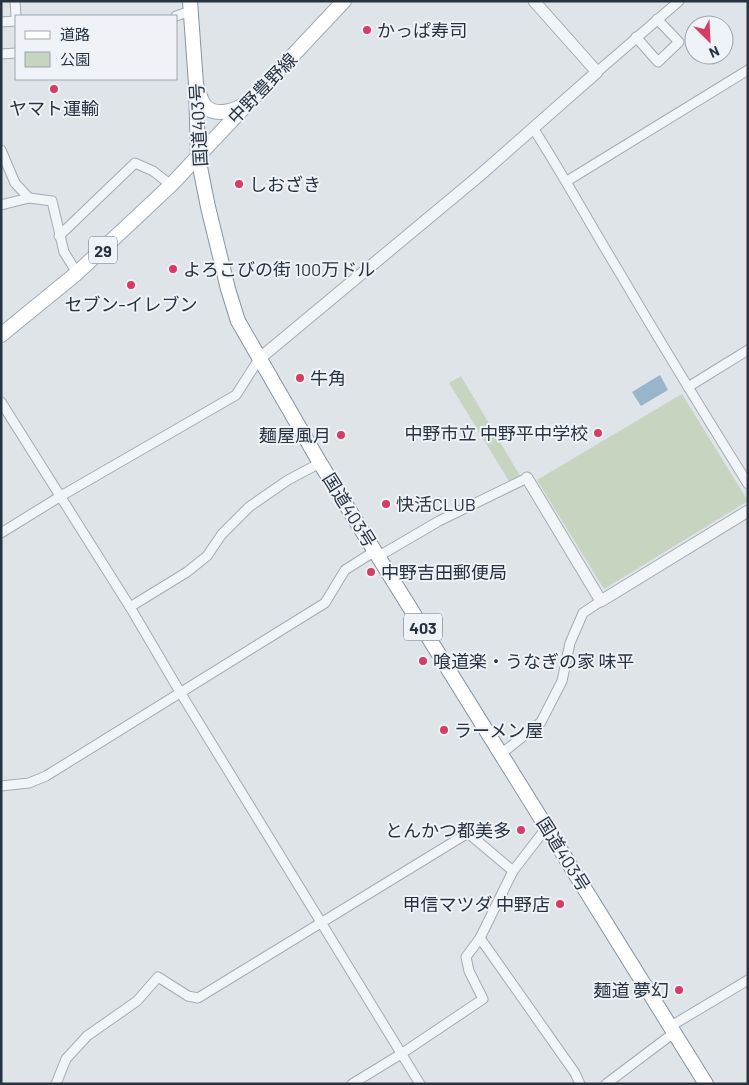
<svg xmlns="http://www.w3.org/2000/svg" width="749" height="1085" font-family="Barlow,'Noto Sans JP',sans-serif">
	<style>
		.green { fill: #c7d4c0 }
		.water { fill: #98b6cb }
		.lines { fill: none; stroke-linecap: round; stroke-linejoin: round }
		.minor-casing { stroke: #a4abb3; stroke-width: 11 }
		.tertiary-casing { stroke: #a4abb3; stroke-width: 13 }
		.primary-casing { stroke: #9eaab6; stroke-width: 16 }
		.trunk-casing { stroke: #8693a1; stroke-width: 16 }
		.minor { stroke: #f2f5f7; stroke-width: 9 }
		.tertiary { stroke: #f2f5f7; stroke-width: 11 }
		.primary { stroke: #fff; stroke-width: 14 }
		.trunk { stroke: #fff; stroke-width: 14 }
		.poi-dot { fill: #d63d64; stroke: #eff3f7; stroke-width: 2 }
		.labels { text-anchor: middle; dominant-baseline: central; stroke-width: 4; stroke-linejoin: round; paint-order: stroke }
		.shield { fill: #eff3f7; stroke: #636d78; stroke-width: 1 }
		.shield-label { font-size: 16px; font-weight: bold; fill: #273341 }
		.poi-label { font-size: 18px; fill: #273341; stroke: #eff3f7; text-anchor: start }
		.street-label { font-size: 18px; fill: #273341; stroke: #eff3f7 }
	</style>
	<rect width="100%" height="100%" fill="#dfe4e9"/>
	<!-- green -->
	<g class="green">
		<path d="M 461,376 L 523,481 L 512,486 L 449,383 Z"/>
		<path d="M 682,394 L 748,501 L 604,589 L 537,480 Z"/>
	</g>
	<!-- water -->
	<path class="water" d="M 660,375 L 668,390 L 641,406 L 632,392 Z"/>
	<g class="lines">
		<defs>
			<g id="minor">
				<path d="M 15,1 L 16,16"/>
				<path d="M 176,16 L 191,11"/>
				<path d="M 1,22 L 16,21"/>
				<path d="M 636,37 L 658,62 L 679,42 L 657,19"/>
				<path d="M 1,54 L 16,53"/>
				<path d="M 597,72 L 679,1"/>
				<path d="M 533,128 C 564,176 591,226 621,275 C 662,345 705,415 748,484"/>
				<path d="M 1,150 L 15,183 L 29,198 L 52,201 L 64,252 L 77,273"/>
				<path d="M 567,181 L 748,70"/>
				<path d="M 1,205 L 29,198"/>
				<path d="M 59,236 L 135,163 L 153,171 L 171,185"/>
				<path d="M 688,387 L 748,350"/>
				<path d="M 1,402 L 130,607 L 180,692 L 420,1084"/>
				<path d="M 1,533 L 61,496 L 236,395 L 259,359"/>
				<path d="M 379,556 L 439,521 L 527,478"/>
				<path d="M 130,607 L 187,572 L 207,556 L 222,534 L 249,507 L 288,480 L 320,463"/>
				<path d="M 501,754 L 541,722 L 562,681 L 570,643 L 583,613 L 601,601"/>
				<path d="M 1,786 L 29,783 L 46,776 L 325,603 L 345,570 L 375,551"/>
				<path d="M 480,938 L 575,1073 L 580,1084"/>
				<path d="M 671,1026 L 748,980"/>
				<path d="M 56,1084 L 66,1059 L 87,1036 L 137,1001 L 158,977 L 188,996 L 198,998 L 468,833 L 513,871"/>
				<path d="M 352,1084 L 401,1054 L 483,999 L 469,971 L 466,957 L 480,938 L 513,871 L 547,827"/>
				<path d="M 606,1084 L 675,1032"/>
			</g>
			<g id="tertiary">
				<path d="M 259,359 L 479,176 L 597,72 L 534,1"/>
				<path d="M 527,478 L 601,601 L 748,511"/>
			</g>
			<g id="primary">
				<path d="M 197,87 C 199,94 201,101 205,106 C 214,116 233,112 243,105"/>
				<path d="M 1,335 L 77,273 L 171,185 L 344,1"/>
			</g>
			<path id="trunk" d="M 190,1 L 196,84 L 198,157 L 208,207 L 228,289 L 238,321 L 320,463 L 706,1084"/>
		</defs>
		<!-- minor casing -->
		<use href="#minor" class="minor-casing"/>
		<!-- tertiary casing -->
		<use href="#tertiary" class="tertiary-casing"/>
		<!-- primary casing -->
		<use href="#primary" class="primary-casing"/>
		<!-- trunk casing -->
		<use href="#trunk" class="trunk-casing"/>
		<!-- minor -->
		<use href="#minor" class="minor"/>
		<!-- tertiary -->
		<use href="#tertiary" class="tertiary"/>
		<!-- primary -->
		<use href="#primary" class="primary"/>
		<!-- trunk -->
		<use href="#trunk" class="trunk"/>
	</g>
	<!-- markers -->
	<g class="poi-dot">
		<circle cx="367" cy="30" r="5"/>
		<circle cx="54" cy="89" r="5"/>
		<circle cx="239" cy="184" r="5"/>
		<circle cx="173" cy="269" r="5"/>
		<circle cx="131" cy="285" r="5"/>
		<circle cx="300" cy="378" r="5"/>
		<circle cx="598" cy="433" r="5"/>
		<circle cx="341" cy="435" r="5"/>
		<circle cx="386" cy="504" r="5"/>
		<circle cx="371" cy="572" r="5"/>
		<circle cx="423" cy="661" r="5"/>
		<circle cx="444" cy="730" r="5"/>
		<circle cx="521" cy="830" r="5"/>
		<circle cx="560" cy="904" r="5"/>
		<circle cx="679" cy="990" r="5"/>
	</g>
	<g class="labels">
		<!-- shield labels -->
		<g class="shield">
			<rect x="89" y="236.5" width="28" height="27" rx="4"/>
			<rect x="404" y="613.5" width="38" height="27" rx="4"/>
		</g>
		<g class="shield-label">
			<text x="103" y="250">29</text>
			<text x="423" y="627">403</text>
		</g>
		<!-- poi labels -->
		<g class="poi-label">
			<text x="377" y="30">かっぱ寿司</text>
			<text x="54" y="108" text-anchor="middle">ヤマト運輸</text>
			<text x="249" y="184">しおざき</text>
			<text x="183" y="269">よろこびの街 100万ドル</text>
			<text x="131" y="304" text-anchor="middle">セブン-イレブン</text>
			<text x="310" y="378">牛角</text>
			<text x="588" y="433" text-anchor="end">中野市立 中野平中学校</text>
			<text x="331" y="435" text-anchor="end">麺屋風月</text>
			<text x="396" y="504">快活CLUB</text>
			<text x="381" y="572">中野吉田郵便局</text>
			<text x="433" y="661">喰道楽・うなぎの家 味平</text>
			<text x="454" y="730">ラーメン屋</text>
			<text x="511" y="830" text-anchor="end">とんかつ都美多</text>
			<text x="550" y="904" text-anchor="end">甲信マツダ 中野店</text>
			<text x="669" y="990" text-anchor="end">麺道 夢幻</text>
		</g>
		<!-- street labels -->
		<g class="street-label">
			<text transform="translate(262 88) rotate(-46)">中野豊野線</text>
			<text transform="translate(198 125) rotate(-93)">国道403号</text>
			<text transform="translate(350 510) rotate(58)">国道403号</text>
			<text transform="translate(564 854) rotate(58)">国道403号</text>
		</g>
	</g>
	<!-- border -->
	<rect width="749" height="1085" fill="none" stroke="#273341" stroke-width="5"/>
	<!-- legend -->
	<rect x="15" y="15" width="162" height="65" fill="#eff3f7" stroke="#9fa6ae"/>
	<rect x="25" y="31" width="25" height="8" fill="#ffffff" stroke="#9fa6ae"/>
	<text x="60" y="40" font-size="15" fill="#273341">道路</text>
	<rect x="25" y="52" width="25" height="15" fill="#c7d4c0" stroke="#9fa6ae"/>
	<text x="60" y="65" font-size="15" fill="#273341">公園</text>
	<!-- north arrow -->
	<g transform="translate(709 40) rotate(156)"><circle r="24" fill="#eff3f7" stroke="#9fa6ae"/>
	<path d="M0-4L9 19L0 12L-9 19Z" fill="#d63d64"/>
	<text y="-8" font-size="14" font-weight="bold" text-anchor="middle" fill="#273341">N</text>
	</g>
</svg>
